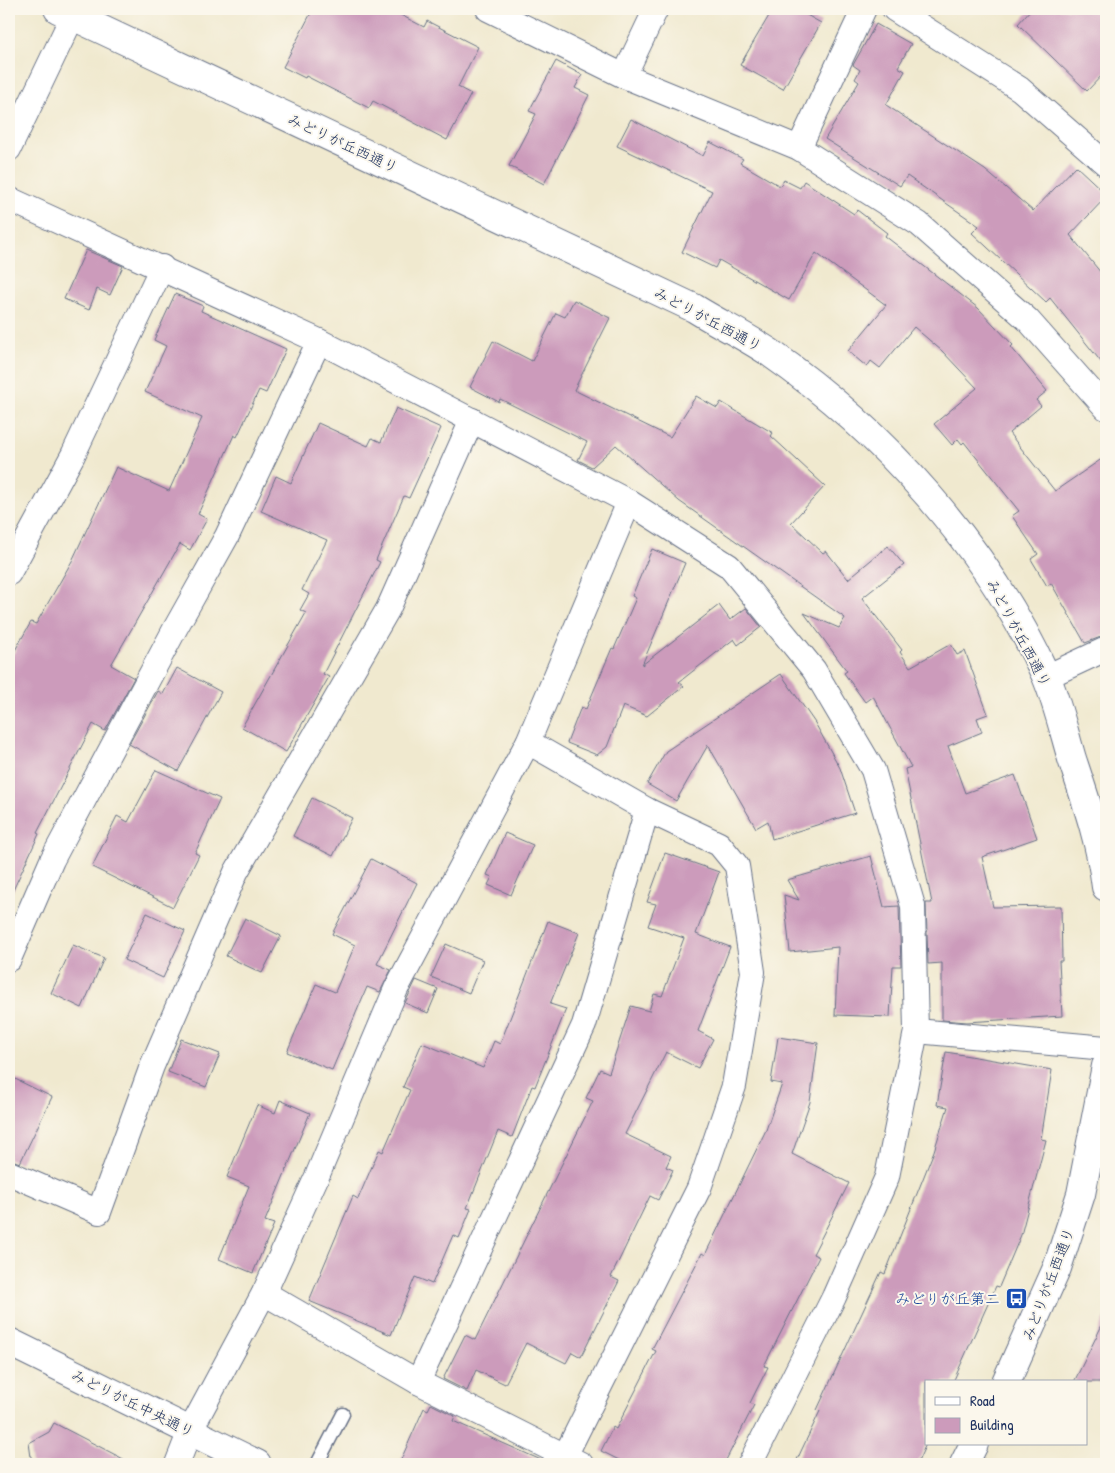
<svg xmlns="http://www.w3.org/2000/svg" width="1115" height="1473" font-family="'Patrick Hand','Klee One',sans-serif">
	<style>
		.building { fill: #cc9bbb }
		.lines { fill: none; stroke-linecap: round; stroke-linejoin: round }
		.service-casing { stroke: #667086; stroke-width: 15 }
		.minor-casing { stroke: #667086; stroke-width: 26 }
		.tertiary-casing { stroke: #667086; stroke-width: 30 }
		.service { stroke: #fff; stroke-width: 12 }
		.minor { stroke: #fff; stroke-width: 24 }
		.tertiary { stroke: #fff; stroke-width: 28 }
		.labels { text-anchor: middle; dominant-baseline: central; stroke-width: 4; stroke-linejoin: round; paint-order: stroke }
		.street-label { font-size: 15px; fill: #1b2f5e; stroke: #fbf7ec }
		.transit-label { font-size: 15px; fill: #164399; stroke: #fbf7ec; text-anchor: end }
	</style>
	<rect width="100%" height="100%" fill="#fbf7ec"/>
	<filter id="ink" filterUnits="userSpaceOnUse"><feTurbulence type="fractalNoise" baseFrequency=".02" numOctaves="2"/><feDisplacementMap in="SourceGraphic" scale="10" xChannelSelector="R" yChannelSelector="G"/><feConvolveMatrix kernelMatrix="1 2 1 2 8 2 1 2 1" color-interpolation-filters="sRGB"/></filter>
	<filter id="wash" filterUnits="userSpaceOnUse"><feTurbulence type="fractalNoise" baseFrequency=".0096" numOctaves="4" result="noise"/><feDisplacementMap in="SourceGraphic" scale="20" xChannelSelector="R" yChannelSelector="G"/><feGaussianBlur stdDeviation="1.12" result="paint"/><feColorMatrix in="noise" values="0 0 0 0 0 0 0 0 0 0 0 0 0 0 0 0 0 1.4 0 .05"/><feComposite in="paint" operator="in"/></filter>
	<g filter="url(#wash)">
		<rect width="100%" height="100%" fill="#f0e9cf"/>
		<g id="blocks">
			<!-- building -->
			<g class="building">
				<path d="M 313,9 L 389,9 L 424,27 L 427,21 L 478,47 L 458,87 L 471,94 L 447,140 L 373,101 L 369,108 L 306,76 L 305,78 L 283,67 Z"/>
				<path d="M 773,9 L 796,9 L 821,23 L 783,89 L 740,65 Z"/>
				<path d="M 1031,9 L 1106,9 L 1106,71 L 1087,91 L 1018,24 Z"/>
				<path d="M 876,24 L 911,44 L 898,67 L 905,71 L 886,105 L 985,170 L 1033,211 L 1076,166 L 1106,194 L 1106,197 L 1070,235 L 1106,279 L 1106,368 L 1050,298 L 1046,302 L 972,233 L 979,226 L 907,176 L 900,186 L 825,139 L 859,82 L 855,79 L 860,70 L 853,65 Z"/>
				<path d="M 556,61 L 582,75 L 575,88 L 589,95 L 544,184 L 509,166 L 536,114 L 529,111 Z"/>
				<path d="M 631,119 L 703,156 L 710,142 L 743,159 L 740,163 L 780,186 L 784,180 L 800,188 L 804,181 L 854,214 L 857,210 L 887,233 L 885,236 L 978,308 L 1013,345 L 1011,347 L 1047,391 L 1036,400 L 1041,406 L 1009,433 L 1055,491 L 1106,456 L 1106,635 L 1085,643 L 1051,583 L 1047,586 L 1031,559 L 1038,554 L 1012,516 L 1019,511 L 964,442 L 962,444 L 958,439 L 952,445 L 934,424 L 977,388 L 942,351 L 914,327 L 880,368 L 871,361 L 867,367 L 848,351 L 886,305 L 816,253 L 789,300 L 719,260 L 715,268 L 682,252 L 712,191 L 617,146 Z"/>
				<path d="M 86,250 L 123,266 L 110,295 L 97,289 L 89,310 L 64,299 Z"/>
				<path d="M 175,294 L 203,306 L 201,311 L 286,349 L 266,393 L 259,390 L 237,437 L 234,435 L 198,514 L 207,519 L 190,550 L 180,544 L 111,665 L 134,678 L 105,731 L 93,724 L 37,833 L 39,834 L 9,899 L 9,661 L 31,622 L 36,624 L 72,561 L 116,467 L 169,491 L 202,418 L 145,392 L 166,346 L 154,340 Z"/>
				<path d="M 574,300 L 610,318 L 574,390 L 670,437 L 696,396 L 717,408 L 721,402 L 773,433 L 771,436 L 825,486 L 791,523 L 823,553 L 826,551 L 848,579 L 888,546 L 904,565 L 862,598 L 902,650 L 900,652 L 910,667 L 951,644 L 957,655 L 965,651 L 988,714 L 977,718 L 982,732 L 948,746 L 965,793 L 1015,775 L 1037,838 L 982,857 L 993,907 L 1061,906 L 1062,961 L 1059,961 L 1062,1016 L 967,1022 L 942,1020 L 942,963 L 928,964 L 926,903 L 932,903 L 905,769 L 911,767 L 873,696 L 865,702 L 844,673 L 847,671 L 804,613 L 839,628 L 845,618 L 679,501 L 616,445 L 592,467 L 578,460 L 587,442 L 500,399 L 499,402 L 470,387 L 493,341 L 532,361 L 556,313 L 565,317 Z"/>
				<path d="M 396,408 L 441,428 L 409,498 L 404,496 L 376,560 L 380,562 L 323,674 L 329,677 L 286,752 L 242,727 L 306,613 L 300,610 L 309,594 L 302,590 L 327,540 L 261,511 L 276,476 L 291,483 L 318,423 L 368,446 L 372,438 L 381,442 Z"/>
				<path d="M 652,549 L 685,563 L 642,665 L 719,605 L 730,620 L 746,608 L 761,627 L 738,645 L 734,639 L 679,682 L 684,686 L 647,716 L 623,706 L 607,747 L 597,755 L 567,743 L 581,707 L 586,709 L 612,648 L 614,649 L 636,598 L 632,596 Z"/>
				<path d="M 177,668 L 221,692 L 178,771 L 129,744 L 158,691 L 163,694 Z"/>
				<path d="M 781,674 L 815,723 L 840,768 L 855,813 L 772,839 L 768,821 L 756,828 L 708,745 L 676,801 L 647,784 L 666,751 Z"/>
				<path d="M 156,770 L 220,799 L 195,853 L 199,855 L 173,907 L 92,867 L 117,816 L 128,822 Z"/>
				<path d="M 312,798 L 352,818 L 333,856 L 293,836 Z"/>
				<path d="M 505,833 L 533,845 L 511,895 L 488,885 L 492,877 L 487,875 Z"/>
				<path d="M 665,853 L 719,872 L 696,934 L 730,947 L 698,1031 L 713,1039 L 698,1068 L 666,1052 L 625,1134 L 671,1156 L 666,1167 L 673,1170 L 658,1200 L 650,1196 L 611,1277 L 619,1281 L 581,1357 L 572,1352 L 566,1363 L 526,1343 L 505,1384 L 476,1370 L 467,1391 L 443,1379 L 465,1335 L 475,1340 L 593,1101 L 586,1098 L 600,1069 L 609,1073 L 631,1006 L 649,1011 L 654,994 L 662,996 L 684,938 L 648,926 L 656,904 L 647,902 Z"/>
				<path d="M 871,856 L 884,907 L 899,906 L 899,908 L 901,966 L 893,966 L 890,1017 L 835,1015 L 838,947 L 790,952 L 784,895 L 799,900 L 787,880 Z"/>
				<path d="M 371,859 L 417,883 L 377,964 L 391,970 L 380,992 L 367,987 L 332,1070 L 287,1052 L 316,984 L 335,992 L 355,945 L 332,934 Z"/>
				<path d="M 147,913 L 185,931 L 163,978 L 124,960 Z"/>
				<path d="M 245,918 L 281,936 L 262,973 L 226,956 Z"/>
				<path d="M 548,921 L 579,933 L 550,1004 L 566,1009 L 535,1087 L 532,1086 L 512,1137 L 498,1131 L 467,1208 L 471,1209 L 459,1238 L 453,1235 L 432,1284 L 415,1277 L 391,1335 L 309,1301 L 353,1196 L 358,1199 L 379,1150 L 383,1152 L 410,1090 L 403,1087 L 422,1043 L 483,1068 L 494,1041 L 500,1044 Z"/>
				<path d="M 446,944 L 483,960 L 469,993 L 431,977 Z"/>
				<path d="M 73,945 L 104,958 L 82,1008 L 51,993 Z"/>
				<path d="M 416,980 L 438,989 L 428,1013 L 405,1003 Z"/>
				<path d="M 778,1037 L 818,1043 L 810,1102 L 792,1154 L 849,1183 L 813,1254 L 819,1257 L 764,1366 L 768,1367 L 750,1403 L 754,1405 L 724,1464 L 627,1464 L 601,1451 L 613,1427 L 616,1429 L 656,1351 L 652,1349 L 702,1253 L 705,1255 L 766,1130 L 782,1084 L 771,1082 Z"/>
				<path d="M 181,1039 L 220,1054 L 206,1087 L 168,1072 Z"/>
				<path d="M 946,1052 L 1052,1070 L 1041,1139 L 1046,1140 L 1021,1235 L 999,1287 L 996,1286 L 953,1382 L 926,1382 L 926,1444 L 917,1464 L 795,1464 L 820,1411 L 817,1410 L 881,1272 L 885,1274 L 934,1151 L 948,1107 L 937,1105 Z"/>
				<path d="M 9,1076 L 52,1097 L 20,1163 L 9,1159 Z"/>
				<path d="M 280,1100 L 310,1113 L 265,1221 L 274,1224 L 253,1273 L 219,1259 L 249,1186 L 227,1177 L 257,1105 L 275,1113 Z"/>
				<path d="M 1106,1317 L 1106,1382 L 1074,1382 Z"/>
				<path d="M 431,1404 L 455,1416 L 453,1421 L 550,1464 L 399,1464 L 424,1408 L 428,1410 Z"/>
				<path d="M 54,1423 L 133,1464 L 32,1464 L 29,1443 L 49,1432 Z"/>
			</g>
		</g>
	</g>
	<g filter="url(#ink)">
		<use href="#blocks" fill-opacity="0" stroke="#667086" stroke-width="1"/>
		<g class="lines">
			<defs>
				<path id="service" d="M 317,1464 L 343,1414"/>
				<g id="minor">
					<path d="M 488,9 L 624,76 L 799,148 L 919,224 L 1028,320 L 1106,408"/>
					<path d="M 894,9 L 1020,89 L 1106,164"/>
					<path d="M 624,76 L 656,9"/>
					<path d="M 799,148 L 864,9"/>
					<path d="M 9,149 L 76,9"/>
					<path d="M 9,199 L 319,341 L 629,502 L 729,566 L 814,670 L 873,770 L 913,906 L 916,1031 L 887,1177 L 834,1297 L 750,1464"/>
					<path d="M 9,573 L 73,455 L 162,267"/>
					<path d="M 1046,677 L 1106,649"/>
					<path d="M 528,742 L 647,810 L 719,844 L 737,866 L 753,972 L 734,1086 L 699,1188 L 565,1456"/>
					<path d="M 9,959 L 52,860 L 176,627 L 227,536 L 319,341"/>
					<path d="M 916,1031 L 1106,1048"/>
					<path d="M 9,1173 L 99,1212 L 152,1066 L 236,872 L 388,609 L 472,420"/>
					<path d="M 264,1293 L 418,1382 L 581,1464"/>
					<path d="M 418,1382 L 584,1025 L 647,810"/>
					<path d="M 177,1464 L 190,1431 L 264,1293 L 318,1174 L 396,989 L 528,742 L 629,502"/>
				</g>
				<g id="tertiary">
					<path d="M 58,9 L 694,308 C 718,323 745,336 769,352 C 884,432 988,548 1046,676 C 1057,702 1064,732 1072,759 C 1086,801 1101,844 1106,887"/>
					<path d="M 9,1342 L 257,1464"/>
					<path d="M 1006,1382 L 1057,1268 L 1081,1194 L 1106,1066"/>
					<path d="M 964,1464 L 974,1444"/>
				</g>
			</defs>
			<!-- service casing -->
			<use href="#service" class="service-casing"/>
			<!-- minor casing -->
			<use href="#minor" class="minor-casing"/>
			<!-- tertiary casing -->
			<use href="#tertiary" class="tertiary-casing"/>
			<!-- service -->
			<use href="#service" class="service"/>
			<!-- minor -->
			<use href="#minor" class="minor"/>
			<!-- tertiary -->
			<use href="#tertiary" class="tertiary"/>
		</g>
	</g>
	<!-- icons -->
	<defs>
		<symbol id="bus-square" viewBox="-11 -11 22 22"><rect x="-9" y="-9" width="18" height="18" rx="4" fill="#1a4fb4" stroke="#fbf7ec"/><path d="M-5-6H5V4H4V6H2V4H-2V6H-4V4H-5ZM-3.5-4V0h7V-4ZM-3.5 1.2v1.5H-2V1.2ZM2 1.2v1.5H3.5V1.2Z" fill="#fff"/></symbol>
	</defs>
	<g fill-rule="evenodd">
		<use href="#bus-square" x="1004" y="1286" width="25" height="25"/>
	</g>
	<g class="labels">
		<!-- street labels -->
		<g class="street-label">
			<text transform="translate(343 143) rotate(25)">みどりが丘西通り</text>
			<text transform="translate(708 319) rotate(28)">みどりが丘西通り</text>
			<text transform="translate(1019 633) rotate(62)">みどりが丘西通り</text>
			<text transform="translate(1048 1284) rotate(-69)">みどりが丘西通り</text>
			<text transform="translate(133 1403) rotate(26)">みどりが丘中央通り</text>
		</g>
		<!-- transit labels -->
		<g class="transit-label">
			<text x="1000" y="1298">みどりが丘第二</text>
		</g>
	</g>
	<!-- margin -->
	<rect width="1115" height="1473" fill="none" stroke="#fbf7ec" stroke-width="30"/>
	<!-- legend -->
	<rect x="925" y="1380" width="162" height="65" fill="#fbf7ec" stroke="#a1a7b3"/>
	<rect x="935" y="1397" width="25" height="8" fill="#ffffff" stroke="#a1a7b3"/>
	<text x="970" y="1406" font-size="15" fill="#1b2f5e">Road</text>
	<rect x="935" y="1418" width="25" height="15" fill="#cc9bbb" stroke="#a1a7b3"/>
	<text x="970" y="1430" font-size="15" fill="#1b2f5e">Building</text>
</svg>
